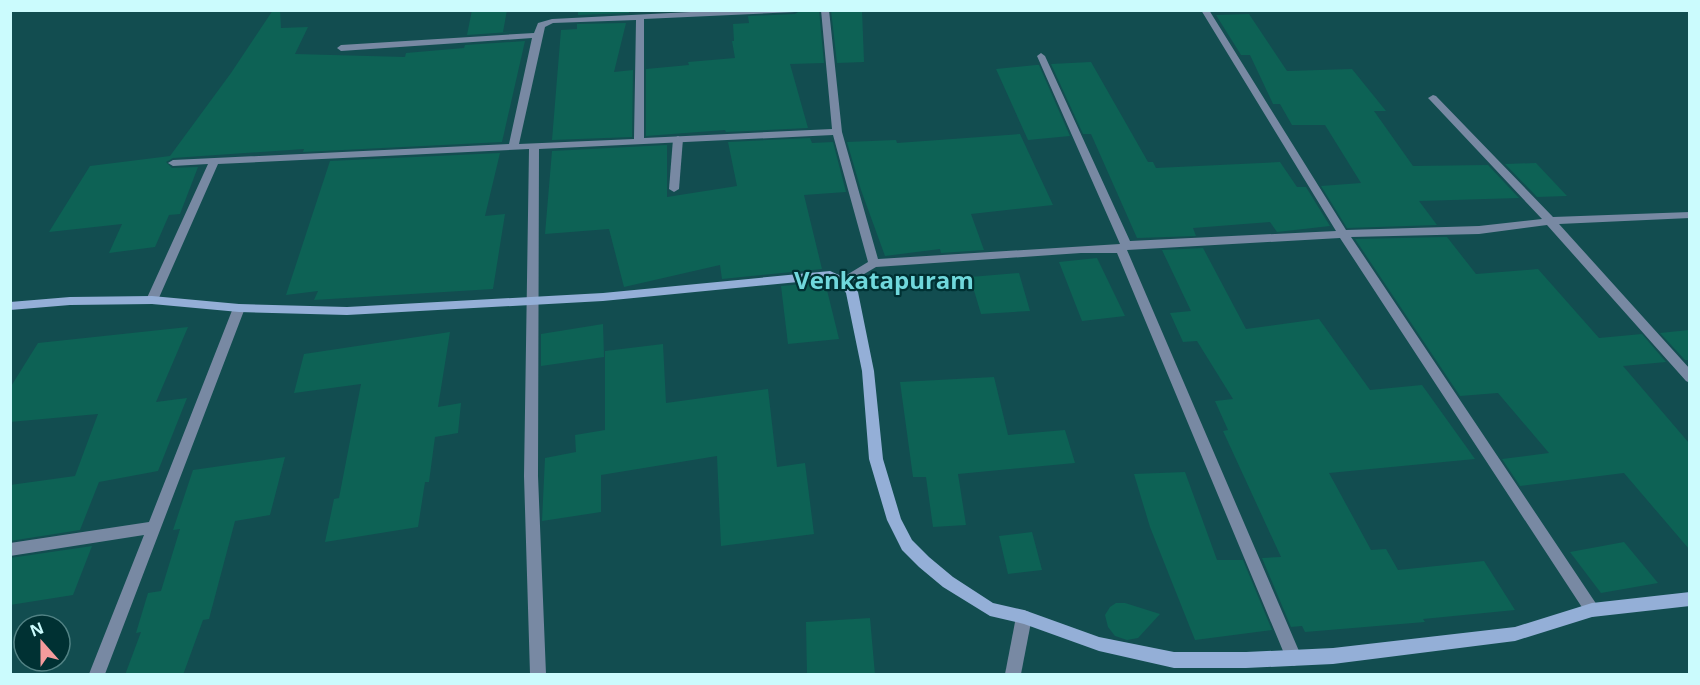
<svg xmlns="http://www.w3.org/2000/svg" width="1700" height="685" font-family="'Open Sans',sans-serif">
	<style>
		.building { fill: #0d6255 }
		.lines { fill: none; stroke-linecap: round; stroke-linejoin: round }
		.service { fill: #7889a3; fill-rule: evenodd }
		.minor { fill: #7889a3; fill-rule: evenodd }
		.secondary { fill: #94afd7; fill-rule: evenodd }
		.labels { text-anchor: middle; dominant-baseline: central; stroke-width: 4.5; stroke-linejoin: round; paint-order: stroke }
		.quarter-label { font-size: 24px; font-weight: bold; fill: #70d8dc; stroke: #003133 }
	</style>
	<rect width="100%" height="100%" fill="#124d50"/>
	<!-- building -->
	<g class="building">
		<path d="M 273,10 L 280,10 L 281,28 L 308,27 L 295,54 L 405,57 L 406,53 L 464,48 L 465,45 L 525,41 L 502,142 L 303,152 L 304,149 L 173,158 L 166,162 L 172,168 L 198,167 L 180,214 L 169,215 L 155,247 L 109,253 L 122,224 L 49,232 L 90,166 L 170,156 L 231,73 Z"/>
		<path d="M 472,10 L 507,10 L 503,32 L 524,31 L 467,35 Z"/>
		<path d="M 578,10 L 629,10 L 629,13 L 578,15 Z"/>
		<path d="M 801,10 L 819,10 L 824,63 L 790,64 L 808,128 L 726,132 L 725,130 L 646,136 L 646,69 L 689,65 L 688,62 L 735,58 L 732,41 L 734,41 L 733,24 L 749,23 L 748,16 L 795,14 Z"/>
		<path d="M 831,10 L 862,10 L 864,62 L 837,63 Z"/>
		<path d="M 1249,14 L 1287,71 L 1352,69 L 1386,111 L 1374,111 L 1413,166 L 1488,165 L 1519,198 L 1419,201 L 1437,225 L 1347,228 L 1321,186 L 1361,183 L 1325,125 L 1292,125 L 1280,104 L 1273,104 L 1250,55 L 1241,55 L 1216,15 Z"/>
		<path d="M 626,23 L 614,72 L 633,70 L 632,137 L 552,140 L 561,30 L 577,29 L 577,24 Z"/>
		<path d="M 1091,62 L 1148,162 L 1153,162 L 1156,168 L 1280,162 L 1297,187 L 1306,187 L 1330,226 L 1277,232 L 1270,222 L 1193,228 L 1196,236 L 1137,238 L 1091,134 L 1083,134 L 1051,64 Z"/>
		<path d="M 1036,65 L 1039,65 L 1070,136 L 1028,140 L 996,69 Z"/>
		<path d="M 1020,134 L 1053,205 L 971,214 L 984,250 L 941,253 L 940,249 L 885,256 L 861,190 L 847,142 L 896,140 L 897,143 Z"/>
		<path d="M 810,138 L 812,143 L 833,142 L 846,192 L 804,195 L 822,269 L 722,279 L 720,265 L 624,287 L 609,229 L 545,234 L 552,151 L 667,145 L 667,197 L 737,186 L 728,142 Z"/>
		<path d="M 500,153 L 485,216 L 505,214 L 493,289 L 314,300 L 318,291 L 286,295 L 330,161 Z"/>
		<path d="M 1536,163 L 1567,196 L 1537,197 L 1505,164 Z"/>
		<path d="M 1447,237 L 1476,274 L 1538,269 L 1599,338 L 1642,334 L 1666,362 L 1623,366 L 1689,443 L 1689,549 L 1624,473 L 1520,486 L 1502,459 L 1549,453 L 1498,393 L 1460,396 L 1355,239 Z"/>
		<path d="M 1203,248 L 1246,329 L 1319,319 L 1370,390 L 1422,385 L 1475,459 L 1329,473 L 1371,550 L 1386,549 L 1398,570 L 1484,561 L 1515,610 L 1423,619 L 1425,622 L 1305,632 L 1302,626 L 1291,627 L 1262,558 L 1281,557 L 1223,431 L 1228,430 L 1215,401 L 1233,399 L 1197,341 L 1183,342 L 1170,313 L 1191,311 L 1162,250 Z"/>
		<path d="M 1097,258 L 1125,316 L 1082,321 L 1059,262 Z"/>
		<path d="M 1019,273 L 1030,311 L 981,314 L 970,277 Z"/>
		<path d="M 825,282 L 839,339 L 788,344 L 781,286 Z"/>
		<path d="M 603,324 L 604,357 L 541,366 L 541,334 Z"/>
		<path d="M 188,327 L 156,402 L 187,398 L 158,471 L 99,482 L 80,530 L 10,541 L 10,485 L 75,476 L 98,414 L 10,422 L 10,388 L 38,343 Z"/>
		<path d="M 1689,330 L 1689,360 L 1685,360 L 1660,333 Z"/>
		<path d="M 450,332 L 438,407 L 461,403 L 458,433 L 435,437 L 429,482 L 425,482 L 418,527 L 325,542 L 334,499 L 339,498 L 361,384 L 294,393 L 304,354 Z"/>
		<path d="M 663,344 L 666,403 L 768,389 L 777,467 L 805,463 L 814,534 L 721,546 L 717,456 L 601,475 L 601,512 L 542,521 L 545,458 L 576,452 L 575,435 L 605,430 L 605,351 Z"/>
		<path d="M 994,377 L 1008,435 L 1065,430 L 1075,463 L 958,474 L 966,525 L 933,527 L 926,477 L 913,477 L 900,382 Z"/>
		<path d="M 285,457 L 270,515 L 235,521 L 209,619 L 203,620 L 183,675 L 125,675 L 141,632 L 136,633 L 148,593 L 161,591 L 180,529 L 173,530 L 193,470 Z"/>
		<path d="M 1185,472 L 1217,560 L 1243,560 L 1272,630 L 1195,640 L 1150,527 L 1134,474 Z"/>
		<path d="M 1032,532 L 1042,570 L 1008,574 L 999,536 Z"/>
		<path d="M 1624,542 L 1658,583 L 1601,593 L 1570,552 Z"/>
		<path d="M 92,546 L 73,595 L 10,605 L 10,558 Z"/>
		<path d="M 1116,603 L 1125,603 L 1160,614 L 1138,638 L 1127,640 L 1115,636 L 1108,627 L 1105,615 L 1110,607 Z"/>
		<path d="M 870,618 L 875,675 L 807,675 L 806,622 Z"/>
	</g>
	<g class="lines">
		<!-- service -->
		<path class="service" d="M 678,136 L 683,139 L 679,189 L 674,192 L 669,189 L 673,139 Z"/>
		<!-- minor -->
		<g class="minor">
			<path d="M 730,10 L 799,10 L 795,12 L 644,19 L 644,138 L 832,129 L 821,10 L 829,10 L 842,132 L 878,259 L 1120,244 L 1037,56 L 1041,53 L 1045,56 L 1130,241 L 1336,231 L 1201,10 L 1209,10 L 1346,230 L 1479,226 L 1542,219 L 1430,100 L 1428,98 L 1433,95 L 1436,96 L 1553,217 L 1690,212 L 1690,218 L 1559,224 L 1690,369 L 1690,383 L 1686,381 L 1547,225 L 1479,234 L 1351,237 L 1597,605 L 1600,610 L 1597,615 L 1592,617 L 1587,615 L 1340,238 L 1127,250 L 1302,658 L 1300,663 L 1294,666 L 1288,663 L 1117,253 L 1081,253 L 876,267 L 844,286 L 840,285 L 838,282 L 840,279 L 868,262 L 833,135 L 539,149 L 538,476 L 546,674 L 530,674 L 524,476 L 529,149 L 218,164 L 158,300 L 152,304 L 146,300 L 208,164 L 173,166 L 168,163 L 173,160 L 509,144 L 532,38 L 341,51 L 337,48 L 341,45 L 534,33 L 538,23 L 552,19 ZM 636,20 L 634,139 L 519,144 L 545,27 L 553,23 Z"/>
			<path d="M 239,304 L 245,308 L 105,674 L 89,674 L 144,535 L 10,556 L 10,543 L 149,522 L 233,308 Z"/>
			<path d="M 1024,610 L 1029,612 L 1032,617 L 1021,674 L 1005,674 L 1016,617 L 1019,612 Z"/>
		</g>
		<!-- secondary -->
		<path class="secondary" d="M 830,271 L 848,279 L 858,292 L 874,371 L 883,459 L 901,519 L 912,540 L 929,557 L 953,577 L 993,603 L 1024,610 L 1099,637 L 1174,652 L 1246,652 L 1333,648 L 1515,627 L 1592,603 L 1690,592 L 1690,606 L 1592,617 L 1515,641 L 1333,664 L 1246,668 L 1174,668 L 1099,651 L 1024,624 L 990,616 L 943,587 L 919,567 L 902,550 L 887,520 L 869,459 L 862,371 L 846,293 L 840,285 L 829,279 L 603,301 L 347,315 L 239,312 L 152,304 L 70,305 L 10,310 L 10,302 L 70,297 L 152,296 L 239,304 L 347,307 L 603,293 Z"/>
	</g>
	<g class="labels">
		<!-- quarter labels -->
		<g class="quarter-label">
			<text x="884" y="279">Venkatapuram</text>
		</g>
	</g>
	<!-- border -->
	<rect width="1700" height="685" fill="none" stroke="#cbfbfd" stroke-width="24"/>
	<!-- north arrow -->
	<g transform="translate(42 643) rotate(339)"><circle r="28" fill="#003133" stroke="#518284" stroke-width="1.5"/>
	<path d="M0-4.5L10 22L0 15L-10 22Z" fill="#f59b9c"/>
	<text y="-9" font-size="16" font-weight="bold" text-anchor="middle" fill="#cbfbfd">N</text>
	</g>
</svg>
